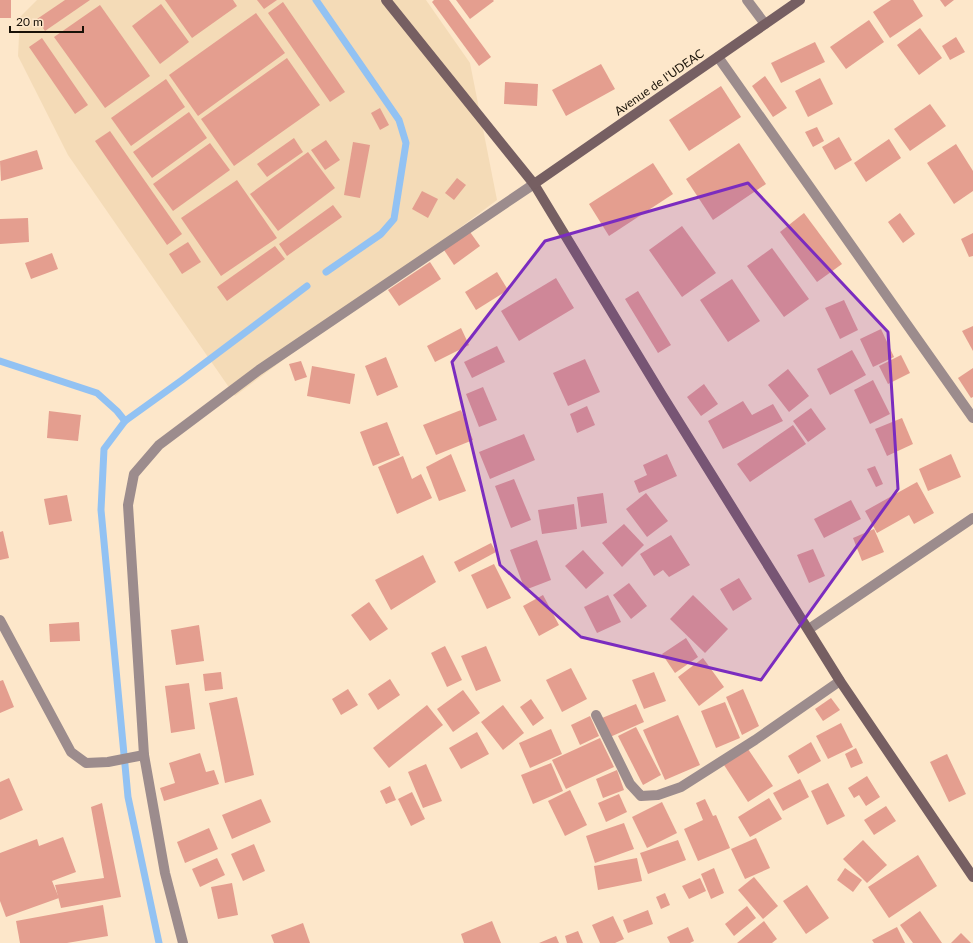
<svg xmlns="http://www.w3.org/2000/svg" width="973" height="943" font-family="Lato,sans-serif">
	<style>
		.built { fill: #f4dbb7 }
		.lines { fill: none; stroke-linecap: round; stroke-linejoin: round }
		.stream { stroke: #92c2f3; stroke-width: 7 }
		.building { fill: #e49e8f }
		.street { stroke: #9c8c8d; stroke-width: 10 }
		.secondary { stroke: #765f62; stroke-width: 10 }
		.marked { fill: #7b2cbf; fill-opacity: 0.2; stroke: #7b2cbf; stroke-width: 3; stroke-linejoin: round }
		.labels { text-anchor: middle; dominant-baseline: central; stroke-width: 4; stroke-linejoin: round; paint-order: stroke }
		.street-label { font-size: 12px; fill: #181107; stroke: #fde7ca }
	</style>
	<rect width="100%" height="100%" fill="#fde7ca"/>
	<!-- built -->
	<path class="built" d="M 37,0 L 426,0 L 470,63 L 497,200 L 235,396 L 68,155 L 18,56 L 20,17 Z"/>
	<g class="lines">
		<!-- stream -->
		<g class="stream">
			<path d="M 316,0 L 399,120 L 406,143 L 394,219 L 381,234 L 326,272"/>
			<path d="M 0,361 L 97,393 L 117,411 L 125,421"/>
			<path d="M 159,943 L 128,797 L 101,510 L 104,449 L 125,421 L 182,380 L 307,286"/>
		</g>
	</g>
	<!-- building -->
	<g class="building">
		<rect x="0" y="0" width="11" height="18"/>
		<path d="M 65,0 L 90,0 L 45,31 L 37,19 Z"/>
		<path d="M 165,0 L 233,0 L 237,6 L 192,38 Z"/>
		<path d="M 257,0 L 277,0 L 264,9 Z"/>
		<path d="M 434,0 L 449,0 L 491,57 L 479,66 L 432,2 Z"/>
		<path d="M 456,0 L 493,0 L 494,1 L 470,19 Z"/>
		<path d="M 891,0 L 913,0 L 923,16 L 890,38 L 873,12 Z"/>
		<path d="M 940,0 L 954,0 L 945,7 Z"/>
		<path d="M 283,2 L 345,92 L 330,102 L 268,13 Z"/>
		<path d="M 161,4 L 189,42 L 160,64 L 132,26 Z"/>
		<path d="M 100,5 L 150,76 L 105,108 L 54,37 Z"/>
		<path d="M 256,13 L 285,53 L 198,116 L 169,75 Z"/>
		<path d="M 869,20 L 884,42 L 846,69 L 830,47 Z"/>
		<path d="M 920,28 L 942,58 L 919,75 L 897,45 Z"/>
		<path d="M 956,37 L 965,52 L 950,60 L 942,46 Z"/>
		<path d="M 42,38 L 88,105 L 75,114 L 29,47 Z"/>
		<path d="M 815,42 L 825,62 L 781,83 L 771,63 Z"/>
		<path d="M 287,58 L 320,105 L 234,166 L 201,119 Z"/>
		<path d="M 601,64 L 615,89 L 566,116 L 552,90 Z"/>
		<path d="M 765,76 L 787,108 L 773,117 L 752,86 Z"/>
		<path d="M 820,78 L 833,104 L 808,117 L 795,91 Z"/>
		<path d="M 166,79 L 185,107 L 131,146 L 111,118 Z"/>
		<path d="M 505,82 L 538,84 L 537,106 L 504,104 Z"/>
		<path d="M 721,86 L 741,117 L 689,151 L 669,120 Z"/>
		<path d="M 930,104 L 946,126 L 910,151 L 894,129 Z"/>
		<path d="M 380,108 L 389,125 L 380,130 L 371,113 Z"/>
		<path d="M 189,112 L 207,138 L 152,178 L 133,152 Z"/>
		<path d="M 817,127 L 824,141 L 813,147 L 805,132 Z"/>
		<path d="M 110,131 L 182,234 L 167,245 L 95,141 Z"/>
		<path d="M 839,137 L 852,160 L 835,170 L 822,147 Z"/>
		<path d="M 294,138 L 303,152 L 267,177 L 257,164 Z"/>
		<path d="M 889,139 L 901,158 L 866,182 L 854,163 Z"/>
		<path d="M 326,140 L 340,160 L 325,170 L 311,150 Z"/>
		<path d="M 353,142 L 370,145 L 360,198 L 344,195 Z"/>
		<path d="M 210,143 L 230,170 L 173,211 L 153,184 Z"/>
		<path d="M 739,143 L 766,184 L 713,220 L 686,179 Z"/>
		<path d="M 956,144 L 973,171 L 973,191 L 954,204 L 927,163 Z"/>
		<path d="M 37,150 L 43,169 L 1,181 L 0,161 Z"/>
		<path d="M 308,152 L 335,188 L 278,231 L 250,194 Z"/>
		<path d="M 653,163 L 673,194 L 609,236 L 589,204 Z"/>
		<path d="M 457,178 L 466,185 L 454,200 L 445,193 Z"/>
		<path d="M 237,180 L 277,238 L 221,276 L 181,218 Z"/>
		<path d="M 422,191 L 438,199 L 428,218 L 412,209 Z"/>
		<path d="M 333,205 L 342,217 L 287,256 L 279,244 Z"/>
		<path d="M 804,213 L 842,264 L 817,282 L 780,232 Z"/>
		<path d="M 900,213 L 915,234 L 903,243 L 888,222 Z"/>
		<path d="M 28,218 L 29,242 L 0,244 L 0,219 Z"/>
		<path d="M 682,226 L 716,273 L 682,297 L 649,250 Z"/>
		<path d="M 470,232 L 480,246 L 454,265 L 444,250 Z"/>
		<path d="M 973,233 L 973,256 L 969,257 L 961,239 Z"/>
		<path d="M 188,242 L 201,262 L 182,274 L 169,254 Z"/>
		<path d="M 275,246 L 285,259 L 227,301 L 217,287 Z"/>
		<path d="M 772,248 L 809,299 L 784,317 L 747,266 Z"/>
		<path d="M 52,253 L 58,269 L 31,279 L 25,263 Z"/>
		<path d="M 430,262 L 441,279 L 399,306 L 388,290 Z"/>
		<path d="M 497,272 L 508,290 L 476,310 L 465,292 Z"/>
		<path d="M 556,278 L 574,308 L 519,341 L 501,311 Z"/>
		<path d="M 732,279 L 760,321 L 728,342 L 700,300 Z"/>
		<path d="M 638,291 L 671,345 L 658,353 L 625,299 Z"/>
		<path d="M 844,300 L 858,330 L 840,339 L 825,308 Z"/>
		<path d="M 973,326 L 973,351 L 962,331 Z"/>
		<path d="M 461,328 L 469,345 L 435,362 L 427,346 Z"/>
		<path d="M 881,329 L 894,357 L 873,367 L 860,339 Z"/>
		<path d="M 497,346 L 505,362 L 472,378 L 464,362 Z"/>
		<path d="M 852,350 L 866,375 L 830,395 L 817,369 Z"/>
		<path d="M 901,355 L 910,373 L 888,384 L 879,366 Z"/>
		<path d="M 386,357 L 398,387 L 377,396 L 365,366 Z"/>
		<path d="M 585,359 L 600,392 L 568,406 L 553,373 Z"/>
		<path d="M 301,361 L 307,377 L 295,381 L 289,364 Z"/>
		<path d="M 312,366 L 355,374 L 350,404 L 307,396 Z"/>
		<path d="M 973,368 L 973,397 L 971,398 L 958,378 Z"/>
		<path d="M 788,369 L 809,396 L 789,412 L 768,385 Z"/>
		<path d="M 873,380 L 890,414 L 870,424 L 854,390 Z"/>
		<path d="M 704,384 L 718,404 L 701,416 L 687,397 Z"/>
		<path d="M 483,387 L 497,420 L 479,427 L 466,394 Z"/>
		<path d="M 743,401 L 752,415 L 773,404 L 783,421 L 723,449 L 708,421 Z"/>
		<path d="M 587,406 L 595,425 L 577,433 L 570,414 Z"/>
		<path d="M 811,408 L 826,429 L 808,442 L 793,421 Z"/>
		<path d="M 461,410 L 473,440 L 436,455 L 423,425 Z"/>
		<path d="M 49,411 L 81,415 L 78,441 L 47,438 Z"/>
		<path d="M 902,418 L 913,444 L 887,456 L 875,429 Z"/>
		<path d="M 387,422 L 400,455 L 373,466 L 360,432 Z"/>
		<path d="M 793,425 L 806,444 L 750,482 L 737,464 Z"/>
		<path d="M 524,434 L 535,460 L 490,479 L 479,452 Z"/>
		<path d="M 451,454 L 466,491 L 439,501 L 426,467 Z"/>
		<path d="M 667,454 L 677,476 L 639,493 L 634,481 L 647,475 L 643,465 Z"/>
		<path d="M 951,454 L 961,477 L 928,491 L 919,469 Z"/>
		<path d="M 403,456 L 412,479 L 421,474 L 432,498 L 397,514 L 378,467 Z"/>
		<path d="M 875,466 L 883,484 L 876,487 L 867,469 Z"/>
		<path d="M 514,479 L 531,520 L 511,528 L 495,486 Z"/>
		<path d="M 917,482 L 934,513 L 914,524 L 909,515 L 877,533 L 865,511 Z"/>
		<path d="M 603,493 L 607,523 L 581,527 L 577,497 Z"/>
		<path d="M 646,493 L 668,521 L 647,537 L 626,509 Z"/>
		<path d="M 67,495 L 72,521 L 49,525 L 44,499 Z"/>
		<path d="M 851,500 L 861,519 L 824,538 L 814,519 Z"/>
		<path d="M 574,504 L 577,529 L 542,534 L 538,510 Z"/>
		<path d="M 624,524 L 644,545 L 622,567 L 602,543 Z"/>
		<path d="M 874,529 L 884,552 L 862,561 L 853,538 Z"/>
		<path d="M 3,531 L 9,558 L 0,560 L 0,532 Z"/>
		<path d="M 671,535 L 690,565 L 669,577 L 663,570 L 654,576 L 640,554 Z"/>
		<path d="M 537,540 L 551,580 L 525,590 L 510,550 Z"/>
		<path d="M 491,543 L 496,552 L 459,572 L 454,562 Z"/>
		<path d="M 813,549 L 825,576 L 809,583 L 797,555 Z"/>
		<path d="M 583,550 L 604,573 L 586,589 L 565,566 Z"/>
		<path d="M 423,555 L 436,582 L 391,610 L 375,580 Z"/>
		<path d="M 494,564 L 511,598 L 487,609 L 471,575 Z"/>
		<path d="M 739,578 L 752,599 L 733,611 L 720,589 Z"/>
		<path d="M 629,583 L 647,606 L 631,619 L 613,595 Z"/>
		<path d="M 543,595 L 559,625 L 539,636 L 523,606 Z"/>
		<path d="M 608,595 L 621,622 L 597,633 L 584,607 Z"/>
		<path d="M 693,595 L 728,629 L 705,653 L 670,619 Z"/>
		<path d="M 369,602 L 388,629 L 370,641 L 351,615 Z"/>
		<path d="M 79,622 L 80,641 L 50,642 L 49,624 Z"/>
		<path d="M 199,625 L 204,661 L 176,665 L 171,630 Z"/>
		<path d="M 686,638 L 698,657 L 675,673 L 662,654 Z"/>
		<path d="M 445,646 L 462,680 L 447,687 L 431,653 Z"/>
		<path d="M 486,646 L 501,681 L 476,691 L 461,656 Z"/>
		<path d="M 703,658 L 724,687 L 699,706 L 678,677 Z"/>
		<path d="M 571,668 L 587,699 L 562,712 L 546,680 Z"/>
		<path d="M 221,672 L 223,689 L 205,691 L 203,674 Z"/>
		<path d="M 654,672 L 666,701 L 644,709 L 632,680 Z"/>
		<path d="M 390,679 L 400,695 L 378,710 L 368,694 Z"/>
		<path d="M 3,680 L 14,707 L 0,713 L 0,681 Z"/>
		<path d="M 189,683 L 195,729 L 171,733 L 165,686 Z"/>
		<path d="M 348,689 L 358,705 L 341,715 L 332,699 Z"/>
		<path d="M 743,689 L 759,726 L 742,735 L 726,697 Z"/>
		<path d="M 463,690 L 480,713 L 453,732 L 437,709 Z"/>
		<path d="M 237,697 L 254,775 L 225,783 L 209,703 Z"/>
		<path d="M 831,698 L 840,710 L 823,721 L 815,709 Z"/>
		<path d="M 531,699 L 544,718 L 533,726 L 520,707 Z"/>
		<path d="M 725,702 L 740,738 L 716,748 L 701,711 Z"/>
		<path d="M 636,704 L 644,722 L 610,737 L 602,718 Z"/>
		<path d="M 427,705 L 443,725 L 389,768 L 373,748 Z"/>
		<path d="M 503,705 L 524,733 L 503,750 L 481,722 Z"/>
		<path d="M 678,715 L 700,765 L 665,780 L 643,730 Z"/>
		<path d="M 590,716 L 599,736 L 580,745 L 571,725 Z"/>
		<path d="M 841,723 L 853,747 L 828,759 L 816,736 Z"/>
		<path d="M 636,727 L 661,775 L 643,785 L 618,736 Z"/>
		<path d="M 551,729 L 562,754 L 530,768 L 519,743 Z"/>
		<path d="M 477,732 L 489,754 L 461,769 L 449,748 Z"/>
		<path d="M 600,738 L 614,767 L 566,789 L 552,760 Z"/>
		<path d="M 811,742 L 821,761 L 798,774 L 788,756 Z"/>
		<path d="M 856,748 L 863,763 L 851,768 L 845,754 Z"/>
		<path d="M 748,749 L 773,786 L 748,802 L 724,765 Z"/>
		<path d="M 200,753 L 206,772 L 214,770 L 219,784 L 164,801 L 160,788 L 175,783 L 169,763 Z"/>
		<path d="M 947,754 L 966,794 L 949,802 L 930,762 Z"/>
		<path d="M 551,763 L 563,791 L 533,804 L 521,775 Z"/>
		<path d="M 426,764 L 442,801 L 423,808 L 408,772 Z"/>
		<path d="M 617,770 L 624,790 L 603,798 L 596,779 Z"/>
		<path d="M 867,776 L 880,797 L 866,806 L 859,795 L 854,798 L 848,788 Z"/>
		<path d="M 9,778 L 23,810 L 0,820 L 0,782 Z"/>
		<path d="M 800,779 L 809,797 L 783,811 L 773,793 Z"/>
		<path d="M 828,783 L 845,816 L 827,825 L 811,791 Z"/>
		<path d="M 390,786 L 396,800 L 386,804 L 380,791 Z"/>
		<path d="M 570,790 L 587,825 L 565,836 L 548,801 Z"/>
		<path d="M 412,792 L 425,819 L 411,826 L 398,799 Z"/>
		<path d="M 619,794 L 627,812 L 606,822 L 598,803 Z"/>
		<path d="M 769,798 L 782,819 L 750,837 L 738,817 Z"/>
		<path d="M 261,799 L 271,822 L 232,839 L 222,815 Z"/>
		<path d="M 705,799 L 713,816 L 716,815 L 730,848 L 698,861 L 684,829 L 703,820 L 696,803 Z"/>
		<path d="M 662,802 L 677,833 L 647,848 L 632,817 Z"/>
		<path d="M 102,803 L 121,897 L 61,908 L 55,885 L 104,878 L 91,807 Z"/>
		<path d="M 886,806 L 896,821 L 874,835 L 864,820 Z"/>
		<path d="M 624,823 L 634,849 L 595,863 L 586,836 Z"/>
		<path d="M 209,828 L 218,849 L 185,863 L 177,842 Z"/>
		<path d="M 63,837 L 76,872 L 52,881 L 59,898 L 6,917 L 0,901 L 0,853 L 37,839 L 39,846 Z"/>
		<path d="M 756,838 L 770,868 L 745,879 L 731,849 Z"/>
		<path d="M 678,840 L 686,860 L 648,874 L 640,853 Z"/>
		<path d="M 863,840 L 887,865 L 867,883 L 843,859 Z"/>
		<path d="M 254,844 L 265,871 L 243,881 L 231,854 Z"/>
		<path d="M 918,855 L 937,886 L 889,918 L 868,887 Z"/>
		<path d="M 217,858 L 225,875 L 200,887 L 192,869 Z"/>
		<path d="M 637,858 L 642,881 L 598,890 L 594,866 Z"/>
		<path d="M 714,868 L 724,893 L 711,899 L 701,874 Z"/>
		<path d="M 845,868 L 862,880 L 853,892 L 837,880 Z"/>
		<path d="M 754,877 L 778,906 L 763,919 L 738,890 Z"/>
		<path d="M 700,878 L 706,891 L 689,899 L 682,886 Z"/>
		<path d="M 232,883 L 238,915 L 218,919 L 211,887 Z"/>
		<path d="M 807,885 L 829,918 L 806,934 L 783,901 Z"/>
		<path d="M 665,893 L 670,905 L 661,909 L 656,897 Z"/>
		<path d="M 103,905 L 108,936 L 67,943 L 20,943 L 16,921 Z"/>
		<path d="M 747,906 L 756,918 L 734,936 L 725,924 Z"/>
		<path d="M 648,910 L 653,924 L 628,933 L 623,920 Z"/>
		<path d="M 920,911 L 942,943 L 913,943 L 900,925 Z"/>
		<path d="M 613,916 L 624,939 L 615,943 L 600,943 L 592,925 Z"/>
		<path d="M 492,921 L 501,943 L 464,943 L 461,934 Z"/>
		<path d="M 764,921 L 777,939 L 772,943 L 737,943 Z"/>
		<path d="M 303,923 L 310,943 L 274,943 L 271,935 Z"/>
		<path d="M 688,927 L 694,941 L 690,943 L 670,943 L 667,937 Z"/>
		<path d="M 897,927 L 905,943 L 874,943 L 872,940 Z"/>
		<path d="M 578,931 L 583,943 L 567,943 L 565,936 Z"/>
		<path d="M 961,933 L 971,943 L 951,943 Z"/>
		<path d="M 556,936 L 559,943 L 539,943 Z"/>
	</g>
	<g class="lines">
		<!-- street -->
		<g class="street">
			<path d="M 747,0 L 765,24"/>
			<path d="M 718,57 L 973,418"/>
			<path d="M 0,620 L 71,752 L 86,763 L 108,762 L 144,755"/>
			<path d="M 809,629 L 973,518"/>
			<path d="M 596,715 L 630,784 L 641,796 L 658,795 L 681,787 L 755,740 L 840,681"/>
			<path d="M 183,943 L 165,873 L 144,755 L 128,505 L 134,474 L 159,445 L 259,370 L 534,184"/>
		</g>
		<!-- secondary -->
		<g class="secondary">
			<path d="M 386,0 L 534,184 L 662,395 L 840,681 L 973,877"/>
			<path d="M 534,184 L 800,0"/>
		</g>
	</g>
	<!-- marked area -->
	<path class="marked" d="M 748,183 L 888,332 L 898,489 L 761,680 L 581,637 L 500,565 L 452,362 L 545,241 Z"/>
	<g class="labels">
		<!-- street labels -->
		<g class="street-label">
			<text transform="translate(659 82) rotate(-35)">Avenue de I'UDEAC</text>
		</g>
	</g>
	<!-- scale -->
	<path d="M10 26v6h73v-6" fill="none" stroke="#181107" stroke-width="2"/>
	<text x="16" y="26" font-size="12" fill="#181107" stroke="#fde7ca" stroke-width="3" paint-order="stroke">20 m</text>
</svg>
